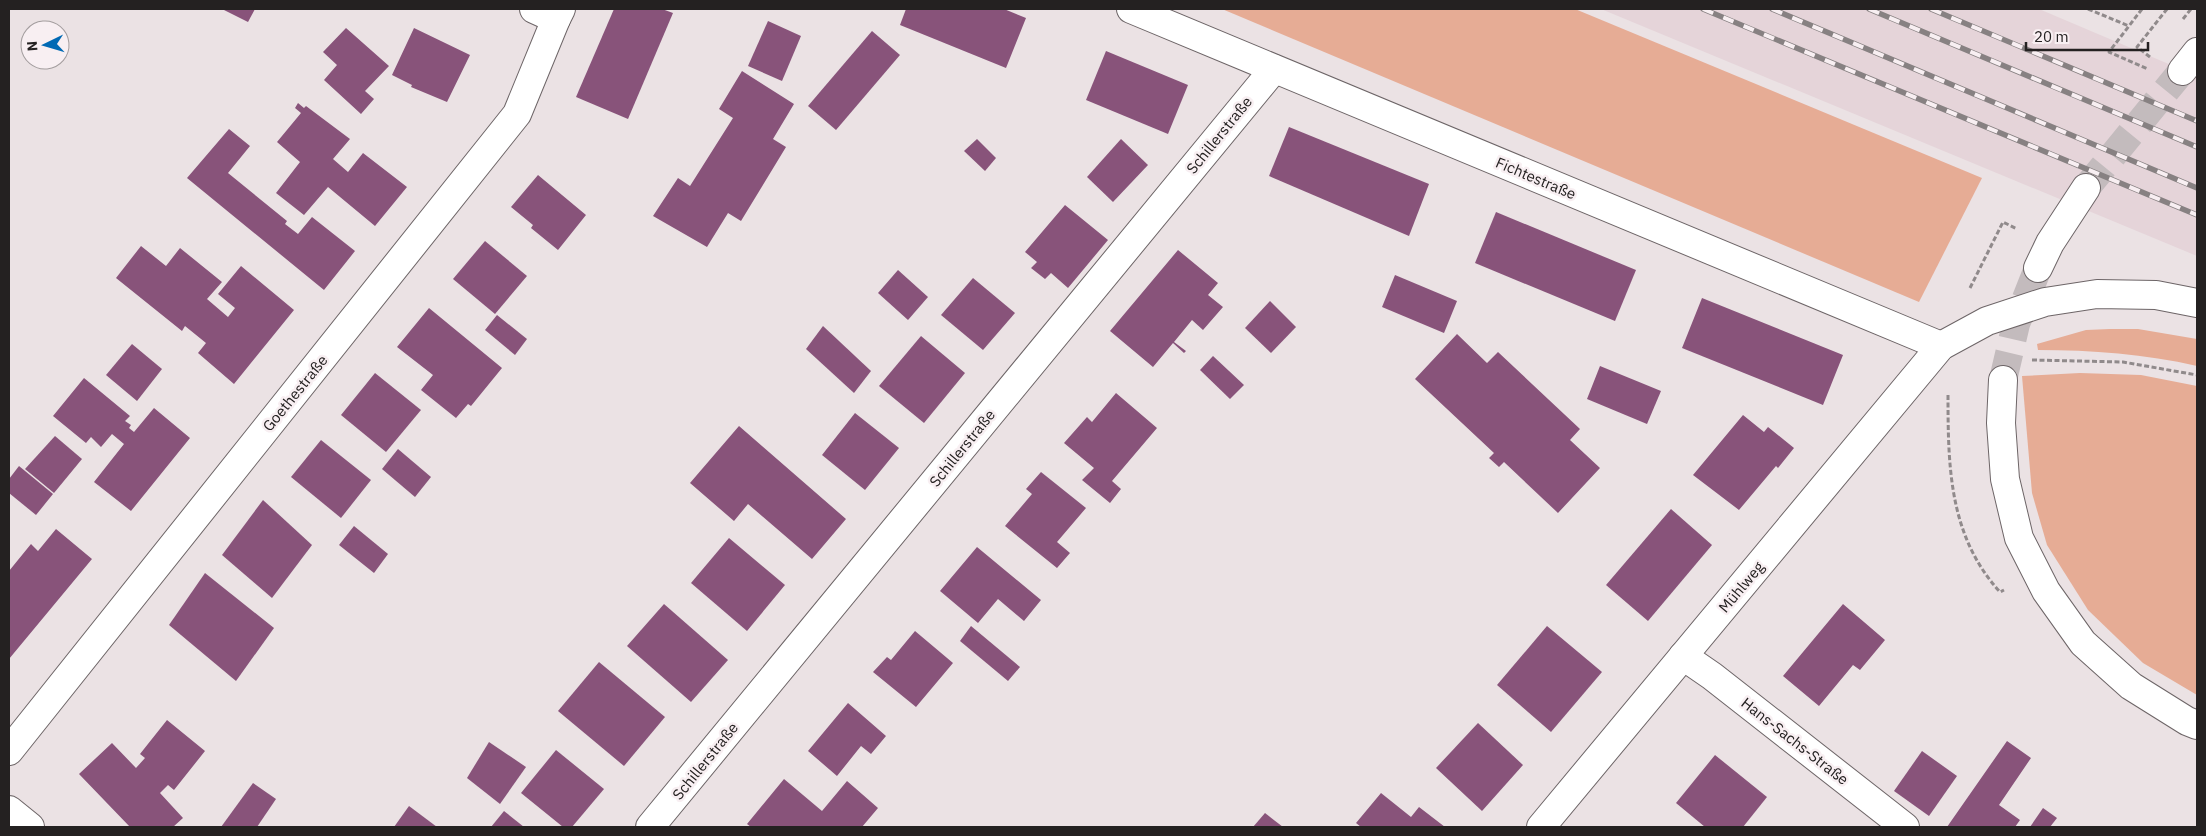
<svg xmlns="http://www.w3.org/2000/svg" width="2206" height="836" font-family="'IBM Plex Sans',sans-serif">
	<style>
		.built { fill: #e5d4d9 }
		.green { fill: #e6ac95 }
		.building { fill: #88537a }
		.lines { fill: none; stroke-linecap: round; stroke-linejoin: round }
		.minor-tunnel { stroke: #c3bbbd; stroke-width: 28; stroke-dasharray: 28 14; stroke-linecap: butt }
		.minor-casing { stroke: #6d6567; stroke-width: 30 }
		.path { stroke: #908a8b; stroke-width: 3; stroke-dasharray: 5 2.5; stroke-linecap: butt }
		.minor { stroke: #fff; stroke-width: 28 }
		.rail-casing { stroke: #878182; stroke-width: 5.5 }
		.rail { stroke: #f8eff2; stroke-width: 4; stroke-dasharray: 11; stroke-linecap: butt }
		.labels { text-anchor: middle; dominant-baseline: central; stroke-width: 5; stroke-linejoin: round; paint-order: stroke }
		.street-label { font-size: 15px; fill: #242121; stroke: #f8eff2 }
	</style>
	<rect width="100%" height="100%" fill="#ebe2e4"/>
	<!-- built -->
	<path class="built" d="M 1601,9 L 2039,9 L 2197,76 L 2197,256 Z"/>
	<!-- green -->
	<g class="green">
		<path d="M 1222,9 L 1575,9 L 1982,178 L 1919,302 Z"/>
		<path d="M 2110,329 L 2138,329 L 2197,339 L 2197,366 C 2145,354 2092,350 2038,350 L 2037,344 L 2086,330 Z"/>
		<path d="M 2080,373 L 2141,375 L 2197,386 L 2197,695 L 2143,663 L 2088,610 L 2047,545 L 2032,493 L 2022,376 Z"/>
	</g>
	<!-- building -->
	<g class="building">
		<path d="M 222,9 L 255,9 L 248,22 Z"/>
		<path d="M 614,9 L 662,9 L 673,13 L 628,119 L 576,97 Z"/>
		<path d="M 906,9 L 1004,9 L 1026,18 L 1006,68 L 900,25 Z"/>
		<path d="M 768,21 L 801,36 L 782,81 L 748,66 Z"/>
		<path d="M 346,28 L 389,66 L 365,91 L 374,99 L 361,114 L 324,80 L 337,65 L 323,52 Z"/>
		<path d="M 414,28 L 470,55 L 447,102 L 411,87 L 412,85 L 392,75 Z"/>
		<path d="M 872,31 L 900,55 L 836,130 L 808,106 Z"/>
		<path d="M 1106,51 L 1188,85 L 1168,134 L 1086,100 Z"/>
		<path d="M 742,71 L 794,104 L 773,139 L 786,147 L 741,221 L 728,213 L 707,247 L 653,216 L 678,178 L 690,186 L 733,118 L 719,109 Z"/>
		<path d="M 298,103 L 304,108 L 306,106 L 350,139 L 333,159 L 348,172 L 363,153 L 407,187 L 375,226 L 328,187 L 304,215 L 276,193 L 300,162 L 277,142 L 301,113 L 295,108 Z"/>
		<path d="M 1289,127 L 1429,184 L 1409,236 L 1269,176 Z"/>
		<path d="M 229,129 L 250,146 L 228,173 L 287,221 L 285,224 L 298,234 L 312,217 L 355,251 L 324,290 L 187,178 Z"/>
		<path d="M 977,139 L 996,158 L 985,171 L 964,151 Z"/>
		<path d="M 1121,139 L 1148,165 L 1113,202 L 1087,177 Z"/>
		<path d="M 538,175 L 586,215 L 558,250 L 531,228 L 533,225 L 511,207 Z"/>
		<path d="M 1065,205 L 1108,240 L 1068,288 L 1051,273 L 1045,279 L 1031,268 L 1037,262 L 1025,252 Z"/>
		<path d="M 1496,212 L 1636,270 L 1615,321 L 1475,263 Z"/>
		<path d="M 485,241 L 527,276 L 495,314 L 453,279 Z"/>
		<path d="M 141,246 L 166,266 L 180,248 L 222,282 L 207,299 L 228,317 L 235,308 L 218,294 L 241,266 L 294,310 L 234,384 L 198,353 L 206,343 L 185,326 L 182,331 L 116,278 Z"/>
		<path d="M 1178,250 L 1218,283 L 1208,295 L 1223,307 L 1203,330 L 1192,320 L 1174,342 L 1186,351 L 1184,353 L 1173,343 L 1153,367 L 1110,331 Z"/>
		<path d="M 898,270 L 928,297 L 908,320 L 878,293 Z"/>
		<path d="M 1395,275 L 1457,301 L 1444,333 L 1382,307 Z"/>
		<path d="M 973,278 L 1015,313 L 983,350 L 941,315 Z"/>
		<path d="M 1702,298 L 1843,355 L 1823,405 L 1682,348 Z"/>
		<path d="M 1270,301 L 1296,327 L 1271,353 L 1245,328 Z"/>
		<path d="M 429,308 L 502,368 L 471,406 L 468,404 L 456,418 L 421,390 L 433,375 L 397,347 Z"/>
		<path d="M 497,315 L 527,339 L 515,355 L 485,330 Z"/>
		<path d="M 823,326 L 871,371 L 854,393 L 806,349 Z"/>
		<path d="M 1457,334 L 1487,363 L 1498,352 L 1580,429 L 1570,440 L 1600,468 L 1558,513 L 1504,462 L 1499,467 L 1489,458 L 1494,453 L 1415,379 Z"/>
		<path d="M 921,336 L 965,373 L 924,423 L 879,386 Z"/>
		<path d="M 132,344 L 162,369 L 137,401 L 106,375 Z"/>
		<path d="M 1213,356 L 1244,385 L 1230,399 L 1200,370 Z"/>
		<path d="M 1600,366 L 1661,391 L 1647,424 L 1587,399 Z"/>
		<path d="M 375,373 L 421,410 L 386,452 L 341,415 Z"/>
		<path d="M 84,378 L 130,416 L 125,421 L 131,425 L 129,428 L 134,432 L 154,408 L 190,438 L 131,511 L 94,482 L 124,444 L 112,434 L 101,447 L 91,437 L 86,443 L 53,416 Z"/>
		<path d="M 1116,393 L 1157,428 L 1112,481 L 1121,489 L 1110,503 L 1082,480 L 1094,468 L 1064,443 L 1087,417 L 1092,422 Z"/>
		<path d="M 855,413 L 899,448 L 865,490 L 822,455 Z"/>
		<path d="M 1743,415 L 1764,432 L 1768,427 L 1794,448 L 1778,468 L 1776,466 L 1739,510 L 1693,475 Z"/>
		<path d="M 739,426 L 846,519 L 812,559 L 748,504 L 734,521 L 690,483 Z"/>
		<path d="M 55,436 L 82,459 L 54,493 L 25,469 Z"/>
		<path d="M 321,440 L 371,480 L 341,518 L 291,477 Z"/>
		<path d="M 398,449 L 431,477 L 415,497 L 382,469 Z"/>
		<path d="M 19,466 L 53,494 L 36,515 L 9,493 L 9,479 Z"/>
		<path d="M 1041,472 L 1086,508 L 1057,542 L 1070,553 L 1057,568 L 1005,526 L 1032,494 L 1026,489 Z"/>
		<path d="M 263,500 L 312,545 L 272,598 L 222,555 Z"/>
		<path d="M 1671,509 L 1712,545 L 1648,621 L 1606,585 Z"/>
		<path d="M 354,526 L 388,554 L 374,573 L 339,545 Z"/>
		<path d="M 56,529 L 92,559 L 9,659 L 9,571 L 31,544 L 38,551 Z"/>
		<path d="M 729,538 L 785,585 L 747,631 L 691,583 Z"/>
		<path d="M 977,547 L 1041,600 L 1024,621 L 998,599 L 978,623 L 940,591 Z"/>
		<path d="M 205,573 L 274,628 L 236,681 L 169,625 Z"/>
		<path d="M 664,604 L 728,660 L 691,702 L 627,646 Z"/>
		<path d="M 1843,604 L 1885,640 L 1860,670 L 1853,665 L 1819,706 L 1783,676 Z"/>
		<path d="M 971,626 L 1020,667 L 1008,681 L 960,641 Z"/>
		<path d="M 1547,626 L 1602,672 L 1551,732 L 1497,685 Z"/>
		<path d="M 915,631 L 953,663 L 916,707 L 873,672 L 887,657 L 891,660 Z"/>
		<path d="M 599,662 L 665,717 L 624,766 L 558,711 Z"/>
		<path d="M 848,703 L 886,736 L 871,754 L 861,746 L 837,776 L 808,751 Z"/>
		<path d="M 167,720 L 205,751 L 174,790 L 168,785 L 160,793 L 183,818 L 173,827 L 130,827 L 79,774 L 112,743 L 136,768 L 145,758 L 140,754 Z"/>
		<path d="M 1478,723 L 1523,765 L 1482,811 L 1436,768 Z"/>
		<path d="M 2007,741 L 2031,758 L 1999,805 L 2020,820 L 2015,827 L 1947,827 Z"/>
		<path d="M 489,742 L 526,767 L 500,804 L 467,778 Z"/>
		<path d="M 556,750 L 604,789 L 572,827 L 563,827 L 521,793 Z"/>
		<path d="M 1922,751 L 1957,776 L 1929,816 L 1894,791 Z"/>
		<path d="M 1715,755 L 1767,797 L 1743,827 L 1705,827 L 1676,803 Z"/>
		<path d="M 784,779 L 822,811 L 847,781 L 878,808 L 862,827 L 751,827 L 747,824 Z"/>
		<path d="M 253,783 L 276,799 L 257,827 L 221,827 Z"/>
		<path d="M 1381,793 L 1411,817 L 1419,807 L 1445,827 L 1361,827 L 1356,823 Z"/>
		<path d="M 409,806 L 437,827 L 394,827 Z"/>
		<path d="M 2043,808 L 2057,818 L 2050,827 L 2030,827 Z"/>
		<path d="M 504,811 L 524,827 L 491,827 Z"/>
		<path d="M 1265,813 L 1283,827 L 1253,827 Z"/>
	</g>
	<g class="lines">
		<!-- minor-tunnel -->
		<g class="minor-tunnel">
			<path d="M 2086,188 L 2182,71"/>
			<path d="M 2003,380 L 2016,324 L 2038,268"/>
		</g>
		<defs>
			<g id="minor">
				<path d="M 534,9 L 556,19 L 561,9"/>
				<path d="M 1131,9 L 1941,346"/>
				<path d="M 2182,71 L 2197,52"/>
				<path d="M 2038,268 L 2050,243 L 2086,188"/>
				<path d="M 2003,380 L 2001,423 L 2005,479 L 2019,538 L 2046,591 L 2083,643 L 2131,686 L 2187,721 L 2197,725"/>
				<path d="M 1683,656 L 1712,676 L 1905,827"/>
				<path d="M 9,751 L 517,114 L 556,19"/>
				<path d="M 9,810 L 30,827"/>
				<path d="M 650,827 L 1274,69"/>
				<path d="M 1541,827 L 1941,346 L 1987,321 L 2045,302 L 2097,294 L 2156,295 L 2197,303"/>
			</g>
		</defs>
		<!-- minor casing -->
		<use href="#minor" class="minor-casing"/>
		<!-- path -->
		<g class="path">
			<path d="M 2088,9 L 2129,26"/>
			<path d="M 2142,9 L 2109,52 L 2148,69"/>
			<path d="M 2183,19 L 2191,9"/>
			<path d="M 2150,57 L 2137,47 L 2167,9"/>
			<path d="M 1970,288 L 2003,222 L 2017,229"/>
			<path d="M 2032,360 L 2123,362 L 2197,375"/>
			<path d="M 1948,395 C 1948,467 1949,536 2000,592 L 2004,590"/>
		</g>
		<!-- minor -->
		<use href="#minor" class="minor"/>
		<defs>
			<g id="rail">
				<path d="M 1703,9 L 2197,215"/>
				<path d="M 1772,9 L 2197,188"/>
				<path d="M 1869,9 L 2197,147"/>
				<path d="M 1931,9 L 2197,121"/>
			</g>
		</defs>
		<!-- rail casing -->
		<use href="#rail" class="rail-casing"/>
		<!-- rail -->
		<use href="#rail" class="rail"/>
	</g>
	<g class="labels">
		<!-- street labels -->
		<g class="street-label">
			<text transform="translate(1219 135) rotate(-51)">Schillerstraße</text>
			<text transform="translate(1536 178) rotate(23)">Fichtestraße</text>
			<text transform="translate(295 393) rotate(-51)">Goethestraße</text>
			<text transform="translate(962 448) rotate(-51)">Schillerstraße</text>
			<text transform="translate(1741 587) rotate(-50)">Mühlweg</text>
			<text transform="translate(1795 741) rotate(38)">Hans-Sachs-Straße</text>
			<text transform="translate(705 761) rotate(-51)">Schillerstraße</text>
		</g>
	</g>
	<!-- border -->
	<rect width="2206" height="836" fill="none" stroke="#242121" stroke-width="20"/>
	<!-- north arrow -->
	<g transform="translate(45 45) rotate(265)"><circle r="24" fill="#f8eff2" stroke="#a39d9e"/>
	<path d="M0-4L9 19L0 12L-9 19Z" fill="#0069b4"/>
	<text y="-8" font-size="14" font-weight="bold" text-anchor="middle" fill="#242121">N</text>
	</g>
	<!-- scale -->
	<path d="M2026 42v8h122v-8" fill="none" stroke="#242121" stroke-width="2.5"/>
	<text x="2034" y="42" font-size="15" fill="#242121" stroke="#f8eff2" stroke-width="4" paint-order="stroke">20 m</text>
</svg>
